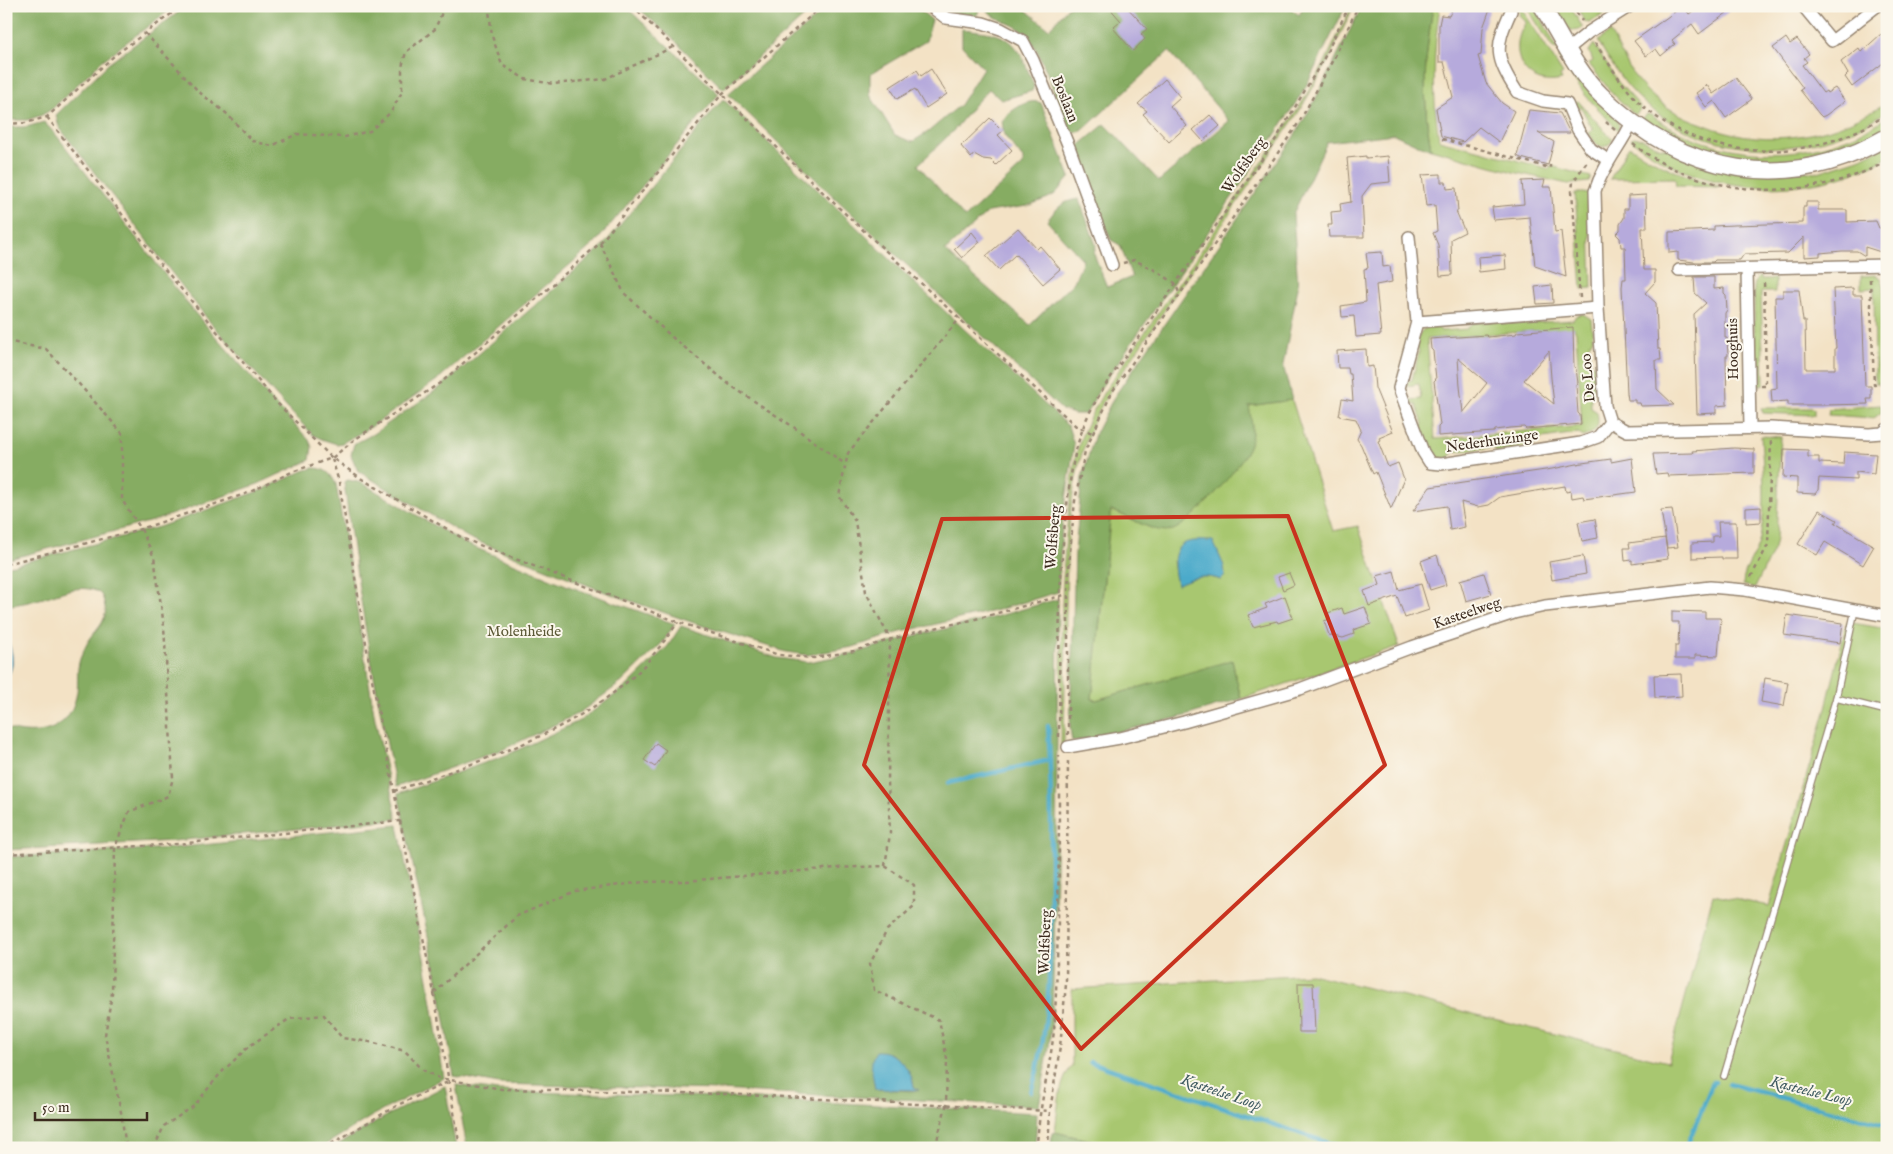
<svg xmlns="http://www.w3.org/2000/svg" width="1893" height="1154" font-family="'IM FELL English',serif">
	<style>
		.green { fill: #a8c76f; stroke: #727846; fill-rule: evenodd }
		.forest { fill: #86ac62; stroke: #606b40; fill-rule: evenodd }
		.water { fill: #4caaca; stroke: #446a74 }
		.lines { fill: none; stroke-linecap: round; stroke-linejoin: round }
		.stream { stroke: #4caaca; stroke-width: 4.5 }
		.building { fill: #b6aadc; fill-rule: evenodd }
		.lane-casing { stroke: #978672; stroke-width: 8 }
		.street-casing { stroke: #978672; stroke-width: 14 }
		.secondary-casing { stroke: #978672; stroke-width: 19 }
		.path { stroke: #978672; stroke-width: 2.5; stroke-dasharray: 4 4; stroke-linecap: butt }
		.lane { stroke: #fff; stroke-width: 5.5 }
		.street { stroke: #fff; stroke-width: 11 }
		.secondary { stroke: #fff; stroke-width: 16 }
		.marked { fill: none; stroke: #c8321e; stroke-width: 4; stroke-linejoin: round }
		.labels { text-anchor: middle; dominant-baseline: central; stroke-width: 4; stroke-linejoin: round; paint-order: stroke }
		.street-label { font-size: 15px; fill: #3b2a1e; stroke: #fbf7ec }
		.park-label { font-size: 15px; fill: #5c5936; stroke: #fbf7ec }
		.water-label { font-size: 16px; font-style: italic; fill: #425d63; stroke: #fbf7ec }
	</style>
	<rect width="100%" height="100%" fill="#fbf7ec"/>
	<filter id="ink" filterUnits="userSpaceOnUse"><feTurbulence type="fractalNoise" baseFrequency=".02" numOctaves="2"/><feDisplacementMap in="SourceGraphic" scale="10" xChannelSelector="R" yChannelSelector="G"/><feConvolveMatrix kernelMatrix="1 2 1 2 8 2 1 2 1" color-interpolation-filters="sRGB"/></filter>
	<filter id="wash" filterUnits="userSpaceOnUse"><feTurbulence type="fractalNoise" baseFrequency=".0096" numOctaves="4" result="noise"/><feDisplacementMap in="SourceGraphic" scale="20" xChannelSelector="R" yChannelSelector="G"/><feGaussianBlur stdDeviation="1.12" result="paint"/><feColorMatrix in="noise" values="0 0 0 0 0 0 0 0 0 0 0 0 0 0 0 0 0 1.4 0 .05"/><feComposite in="paint" operator="in"/></filter>
	<g filter="url(#wash)">
		<rect width="100%" height="100%" fill="#f3e2c5"/>
		<!-- green -->
		<g class="green">
			<path d="M 1352,6 L 1354,6 L 1327,63 L 1300,110 L 1111,389 C 1067,458 1067,535 1066,614 C 1065,658 1065,701 1064,744 L 1061,745 C 1062,666 1059,586 1069,508 C 1071,488 1073,467 1078,448 C 1083,428 1094,410 1104,392 L 1298,109 L 1321,70 Z"/>
			<path d="M 1433,6 L 1440,6 C 1433,51 1432,95 1439,140 L 1550,169 L 1551,166 L 1591,177 L 1589,182 L 1568,184 L 1513,172 L 1431,149 C 1429,135 1426,121 1426,106 C 1423,73 1428,40 1433,6 Z"/>
			<path d="M 1516,6 L 1520,6 L 1563,74 L 1560,76 L 1562,80 C 1524,89 1506,52 1526,22 L 1519,15 L 1520,13 Z"/>
			<path d="M 1526,6 L 1535,6 L 1558,50 L 1552,47 Z"/>
			<path d="M 1552,6 L 1570,6 L 1583,28 C 1567,38 1559,18 1552,6 Z"/>
			<path d="M 1576,6 L 1618,6 L 1589,23 L 1585,22 Z"/>
			<path d="M 1610,32 C 1620,49 1630,74 1644,88 C 1657,102 1676,114 1694,121 C 1704,124 1713,129 1723,131 C 1780,147 1838,134 1887,102 L 1887,111 C 1813,162 1704,162 1638,97 C 1622,81 1609,61 1598,41 Z"/>
			<path d="M 1594,44 L 1618,82 L 1640,106 L 1640,110 L 1635,115 L 1612,93 L 1589,64 L 1593,61 L 1589,51 Z"/>
			<path d="M 1561,54 L 1617,118 L 1619,127 L 1618,130 L 1585,95 L 1559,58 Z"/>
			<path d="M 1578,101 L 1613,140 C 1602,153 1596,145 1589,133 L 1593,130 L 1581,107 L 1577,108 L 1574,103 Z"/>
			<path d="M 1647,114 L 1651,115 C 1719,164 1817,166 1887,117 L 1887,129 C 1869,139 1850,148 1831,154 C 1782,169 1723,164 1677,142 C 1665,135 1653,127 1641,120 Z"/>
			<path d="M 1634,137 L 1643,139 L 1658,147 L 1815,173 L 1862,158 L 1887,145 L 1887,158 C 1823,192 1738,198 1671,165 C 1658,159 1647,151 1635,143 L 1631,139 Z"/>
			<path d="M 1629,146 C 1661,167 1685,176 1721,187 L 1676,186 L 1675,178 L 1610,179 Z"/>
			<path d="M 1575,193 L 1589,193 L 1592,288 L 1582,289 Z"/>
			<path d="M 1876,275 L 1881,278 L 1884,285 L 1887,383 L 1875,383 L 1874,288 L 1861,289 L 1861,276 Z"/>
			<path d="M 1761,276 L 1761,279 L 1775,279 L 1775,292 L 1761,292 L 1764,385 L 1755,385 L 1754,291 C 1754,285 1755,278 1761,276 Z"/>
			<path d="M 1583,314 L 1591,319 L 1593,339 L 1589,344 L 1590,361 L 1594,366 L 1594,388 L 1591,391 L 1591,408 L 1597,412 C 1600,426 1597,432 1583,437 L 1578,433 L 1542,438 L 1537,444 L 1496,452 L 1494,447 L 1453,452 L 1448,459 L 1437,458 L 1432,455 L 1420,428 L 1423,424 L 1416,404 L 1411,403 L 1410,400 L 1421,399 L 1419,384 L 1407,386 L 1407,381 L 1412,380 L 1419,352 L 1416,343 C 1419,331 1424,326 1437,326 L 1441,331 L 1467,329 L 1472,323 L 1526,318 L 1533,323 L 1573,320 L 1577,315 ZM 1574,328 L 1576,332 L 1582,426 L 1435,439 L 1427,339 Z"/>
			<path d="M 1292,400 L 1333,531 L 1358,526 L 1399,646 L 1241,699 L 1232,661 L 1096,700 L 1092,699 L 1111,510 L 1151,528 L 1252,427 L 1248,406 ZM 1173,561 L 1221,580 C 1205,574 1192,577 1177,584 Z"/>
			<path d="M 1881,405 L 1882,412 L 1874,418 L 1828,415 L 1829,409 Z"/>
			<path d="M 1761,408 L 1812,408 L 1814,409 L 1814,415 L 1763,413 Z"/>
			<path d="M 1761,436 L 1781,437 L 1776,539 L 1774,548 L 1755,588 L 1743,585 C 1743,568 1757,555 1760,538 C 1767,505 1763,469 1761,436 Z"/>
			<path d="M 1847,622 L 1887,629 L 1887,1148 L 1122,1148 L 1055,1132 C 1058,1111 1058,1082 1072,1066 L 1072,989 L 1311,974 L 1668,1062 L 1713,895 L 1769,906 L 1825,712 Z"/>
		</g>
		<!-- forest -->
		<g class="forest">
			<path d="M 6,6 L 175,6 L 103,60 L 52,109 L 42,115 L 27,120 L 6,120 Z"/>
			<path d="M 187,6 L 625,6 L 719,94 L 596,242 L 437,380 L 371,427 L 342,443 L 337,444 L 324,440 L 313,435 L 288,409 L 209,321 L 59,127 L 56,115 L 108,64 Z"/>
			<path d="M 636,6 L 816,6 L 723,89 L 675,41 Z"/>
			<path d="M 829,6 L 915,6 L 932,20 L 926,41 L 870,74 L 870,95 L 895,135 L 912,142 L 928,132 L 960,105 L 983,68 L 962,46 L 962,29 C 1013,34 1016,39 1034,86 L 1032,91 L 1001,100 L 989,89 L 973,106 L 955,129 L 918,165 L 965,218 L 1023,165 L 1023,159 L 1004,135 L 1002,121 C 1010,111 1028,97 1041,103 L 1070,177 L 1055,194 L 1048,198 L 1027,206 L 988,212 L 945,251 L 1030,325 L 1074,282 L 1083,260 L 1047,221 C 1057,208 1062,201 1079,199 L 1096,245 L 1094,254 L 1107,287 L 1132,277 L 1120,245 L 1111,240 L 1076,148 L 1105,124 L 1159,181 L 1229,121 L 1169,51 L 1082,131 L 1074,133 L 1068,129 C 1058,104 1043,53 1026,34 C 1014,22 997,22 987,10 L 987,6 L 1021,6 L 1049,29 L 1069,6 L 1288,6 L 1299,15 L 1304,6 L 1346,6 L 1304,90 L 1273,138 L 1099,390 L 1086,414 L 1074,414 L 1062,410 L 833,196 L 728,94 Z"/>
			<path d="M 939,6 L 980,6 L 978,13 L 976,16 L 950,12 Z"/>
			<path d="M 1362,6 L 1433,6 C 1428,40 1423,73 1426,106 C 1426,121 1429,135 1431,149 L 1418,145 L 1394,134 L 1327,142 L 1293,214 L 1298,287 L 1283,365 L 1292,400 L 1249,406 C 1251,419 1254,432 1250,444 C 1244,463 1192,524 1173,530 C 1155,535 1128,516 1111,510 L 1092,699 L 1096,700 L 1232,660 L 1241,699 L 1185,716 L 1084,740 L 1072,741 L 1070,728 L 1075,552 L 1082,477 L 1095,434 L 1114,397 L 1293,138 L 1315,100 Z"/>
			<path d="M 723,99 L 919,287 L 1068,426 L 1074,445 L 1062,527 L 1058,592 L 994,611 L 901,632 L 853,647 L 807,655 L 786,652 L 697,624 L 605,592 L 469,538 L 358,471 L 351,455 L 354,444 L 373,434 L 442,386 L 602,247 Z"/>
			<path d="M 44,122 L 57,136 L 195,313 L 275,404 L 309,440 L 312,447 L 310,460 L 258,484 L 156,520 L 6,560 L 6,127 L 26,127 Z"/>
			<path d="M 313,468 C 326,468 331,474 336,484 L 375,719 L 397,819 L 173,841 L 6,850 L 6,728 C 37,738 68,732 76,697 C 80,680 74,669 83,652 C 85,648 87,643 90,639 C 99,626 109,620 104,602 C 103,597 101,593 96,591 C 77,583 54,596 36,600 C 27,603 16,604 6,606 L 6,567 L 159,527 L 262,490 L 303,471 Z"/>
			<path d="M 348,480 L 362,483 L 464,543 L 571,587 L 675,624 L 663,642 L 622,682 L 579,713 L 504,749 L 396,787 C 374,686 357,584 344,482 Z"/>
			<path d="M 1058,599 L 1056,870 L 1052,1018 L 1049,1047 L 1039,1106 L 719,1090 L 499,1084 L 454,1076 L 442,1002 L 398,794 L 509,754 L 581,720 L 627,686 L 668,646 L 681,626 L 777,658 L 808,662 L 855,653 L 909,637 L 981,621 ZM 890,1053 C 901,1063 912,1071 914,1087 L 919,1090 L 917,1091 L 875,1089 L 874,1083 Z"/>
			<path d="M 398,825 L 428,979 L 444,1078 L 372,1116 L 320,1148 L 6,1148 L 6,857 L 173,848 Z"/>
			<path d="M 456,1085 L 498,1091 L 527,1092 L 720,1097 L 1037,1113 L 1035,1148 L 467,1148 Z"/>
			<path d="M 445,1086 L 456,1148 L 332,1148 L 390,1114 Z"/>
			<path d="M 1055,1132 L 1122,1148 L 1051,1148 L 1052,1133 Z"/>
		</g>
		<!-- water -->
		<g class="water">
			<path d="M 1213,541 L 1224,566 L 1225,576 L 1221,580 C 1205,574 1192,577 1177,585 C 1174,571 1169,547 1188,542 C 1195,540 1205,541 1213,541 Z"/>
			<path d="M 6,638 C 13,649 16,668 6,678 Z"/>
			<path d="M 876,1051 C 895,1050 912,1069 914,1087 L 919,1090 L 875,1089 C 873,1075 868,1063 876,1051 Z"/>
		</g>
		<g class="lines">
			<!-- stream -->
			<g class="stream">
				<path d="M 948,783 L 1050,760"/>
				<path d="M 1090,1062 L 1343,1148"/>
				<path d="M 1729,1084 L 1887,1125"/>
				<path d="M 1031,1092 C 1052,1025 1050,955 1051,885 C 1051,832 1052,779 1048,726"/>
				<path d="M 1686,1148 L 1713,1082 L 1715,1082"/>
			</g>
		</g>
		<g id="blocks">
			<!-- building -->
			<g class="building">
				<path d="M 1108,6 L 1126,6 L 1147,29 L 1141,34 L 1145,39 L 1133,51 L 1113,28 L 1121,21 Z"/>
				<path d="M 1454,6 L 1491,6 L 1483,28 L 1481,55 L 1478,56 L 1486,83 L 1502,103 L 1514,111 L 1499,142 L 1479,127 L 1463,142 L 1441,136 L 1436,108 L 1453,97 L 1444,62 L 1439,62 L 1439,25 L 1441,15 L 1449,16 Z"/>
				<path d="M 1683,6 L 1689,14 L 1700,6 L 1736,6 L 1699,34 L 1692,24 L 1672,40 L 1675,44 L 1661,56 L 1656,49 L 1646,56 L 1634,41 Z"/>
				<path d="M 1881,34 L 1887,39 L 1887,60 L 1852,87 L 1845,77 L 1848,74 L 1841,62 L 1859,48 L 1861,52 Z"/>
				<path d="M 1786,38 L 1790,44 L 1797,39 L 1809,54 L 1804,58 L 1807,62 L 1802,65 L 1823,93 L 1826,91 L 1827,93 L 1835,88 L 1845,101 L 1826,115 L 1822,117 L 1819,114 L 1800,90 L 1803,88 L 1773,48 Z"/>
				<path d="M 931,69 L 947,94 L 926,108 L 915,89 L 897,99 L 890,87 L 917,70 L 921,76 Z"/>
				<path d="M 1736,78 L 1752,99 L 1726,118 L 1714,101 L 1706,107 L 1696,93 L 1707,85 L 1713,94 Z"/>
				<path d="M 1165,79 L 1180,97 L 1170,106 L 1187,126 L 1169,142 L 1143,114 L 1147,111 L 1138,104 Z"/>
				<path d="M 1529,110 L 1560,113 L 1570,133 L 1538,133 L 1554,142 L 1548,165 L 1521,158 L 1517,156 Z"/>
				<path d="M 1210,115 L 1220,126 L 1203,141 L 1193,130 Z"/>
				<path d="M 990,118 L 1003,131 L 998,135 L 1012,150 L 996,165 L 991,160 L 983,159 L 974,154 L 971,158 L 961,146 Z"/>
				<path d="M 1366,156 L 1366,158 L 1388,156 L 1390,182 L 1371,184 L 1362,196 L 1364,237 L 1329,237 L 1328,225 L 1332,225 L 1331,212 L 1341,211 L 1340,204 L 1351,202 L 1347,158 Z"/>
				<path d="M 1441,174 L 1441,182 L 1446,182 L 1447,189 L 1456,188 L 1458,211 L 1456,211 L 1465,232 L 1451,239 L 1452,275 L 1440,276 L 1438,245 L 1433,233 L 1437,231 L 1435,205 L 1426,206 L 1422,175 Z"/>
				<path d="M 1545,180 L 1543,187 L 1551,187 L 1555,232 L 1561,231 L 1566,277 L 1535,266 L 1530,217 L 1494,220 L 1492,207 L 1524,204 L 1522,181 Z"/>
				<path d="M 1646,195 L 1647,228 L 1642,228 L 1644,270 L 1655,270 L 1655,282 L 1645,293 L 1656,303 L 1658,349 L 1660,349 L 1661,360 L 1656,360 L 1657,389 L 1674,405 L 1641,406 L 1640,403 L 1635,403 L 1635,400 L 1628,400 L 1627,393 L 1622,287 L 1623,279 L 1626,279 L 1625,247 L 1621,247 L 1620,238 L 1616,234 L 1620,230 L 1620,224 L 1624,218 L 1624,209 L 1628,209 L 1628,196 Z"/>
				<path d="M 1806,202 L 1818,202 L 1818,210 L 1847,210 L 1847,222 L 1876,221 L 1879,228 L 1886,228 L 1887,254 L 1865,247 L 1865,256 L 1857,251 L 1842,251 L 1820,253 L 1820,256 L 1804,257 L 1804,237 L 1788,253 L 1744,254 L 1740,260 L 1715,260 L 1713,262 L 1694,262 L 1678,260 L 1678,252 L 1669,253 L 1669,232 L 1714,230 L 1714,226 L 1734,225 L 1803,223 L 1803,207 L 1806,207 Z"/>
				<path d="M 1018,228 L 1037,249 L 1040,246 L 1060,269 L 1043,284 L 1016,254 L 999,270 L 986,256 Z"/>
				<path d="M 972,232 L 980,242 L 962,258 L 954,249 Z"/>
				<path d="M 1382,252 L 1383,267 L 1390,266 L 1392,282 L 1376,285 L 1381,335 L 1356,337 L 1354,316 L 1342,317 L 1341,306 L 1366,302 L 1364,269 L 1368,268 L 1366,253 Z"/>
				<path d="M 1505,255 L 1506,269 L 1479,272 L 1478,257 Z"/>
				<path d="M 1694,277 L 1714,277 L 1714,289 L 1724,288 L 1724,293 L 1726,295 L 1727,310 L 1725,313 L 1725,338 L 1727,338 L 1728,356 L 1726,356 L 1727,405 L 1716,406 L 1716,413 L 1697,414 L 1694,314 L 1706,303 L 1695,293 Z"/>
				<path d="M 1552,285 L 1553,303 L 1537,304 L 1535,287 Z"/>
				<path d="M 1853,288 L 1853,295 L 1862,295 L 1865,386 L 1871,386 L 1871,399 L 1867,399 L 1868,404 L 1826,405 L 1788,405 L 1788,401 L 1772,402 L 1771,389 L 1777,388 L 1775,297 L 1783,297 L 1783,290 L 1799,290 L 1803,321 L 1805,321 L 1806,369 L 1835,369 L 1835,348 L 1836,348 L 1833,289 Z"/>
				<path d="M 1573,327 L 1574,367 L 1576,369 L 1578,383 L 1576,385 L 1578,413 L 1580,415 L 1581,424 L 1526,429 L 1524,427 L 1510,428 L 1495,430 L 1494,432 L 1438,436 L 1438,427 L 1440,425 L 1434,381 L 1436,379 L 1433,351 L 1431,349 L 1430,339 L 1486,335 L 1488,337 L 1516,334 L 1517,332 ZM 1549,351 L 1551,378 L 1554,404 L 1524,380 ZM 1458,358 L 1487,383 L 1463,413 L 1460,386 Z"/>
				<path d="M 1366,349 L 1367,367 L 1373,366 L 1375,388 L 1393,432 L 1379,438 L 1380,440 L 1378,441 L 1388,467 L 1398,463 L 1404,479 L 1391,509 L 1376,472 L 1373,474 L 1361,445 L 1357,439 L 1361,430 L 1356,419 L 1339,416 L 1342,399 L 1353,401 L 1351,374 L 1349,374 L 1348,368 L 1338,368 L 1337,351 Z"/>
				<path d="M 1734,448 L 1754,449 L 1754,473 L 1668,476 L 1667,473 L 1656,474 L 1653,454 L 1693,453 L 1692,451 Z"/>
				<path d="M 1784,449 L 1808,450 L 1808,457 L 1819,457 L 1819,463 L 1843,464 L 1844,452 L 1876,454 L 1874,474 L 1856,472 L 1856,480 L 1819,478 L 1818,490 L 1815,494 L 1797,493 L 1797,478 L 1783,477 Z"/>
				<path d="M 1632,458 L 1636,492 L 1584,499 L 1583,496 L 1572,498 L 1571,491 L 1566,492 L 1565,486 L 1500,497 L 1489,505 L 1478,507 L 1461,502 L 1465,527 L 1450,530 L 1447,506 L 1413,511 L 1430,487 L 1552,469 L 1582,463 L 1611,459 L 1611,462 Z"/>
				<path d="M 1761,507 L 1761,522 L 1746,523 L 1746,508 Z"/>
				<path d="M 1672,509 L 1678,547 L 1667,548 L 1661,510 Z"/>
				<path d="M 1819,510 L 1837,520 L 1835,523 L 1874,546 L 1863,565 L 1825,542 L 1817,555 L 1798,544 Z"/>
				<path d="M 1595,519 L 1598,538 L 1582,541 L 1578,522 Z"/>
				<path d="M 1718,522 L 1736,522 L 1737,559 L 1722,559 L 1722,557 L 1692,558 L 1692,543 L 1713,542 L 1713,536 L 1719,536 Z"/>
				<path d="M 1665,538 L 1668,559 L 1632,564 L 1632,560 L 1625,561 L 1624,548 L 1630,548 L 1629,543 Z"/>
				<path d="M 1437,555 L 1446,585 L 1430,590 L 1421,561 Z"/>
				<path d="M 1583,556 L 1586,574 L 1552,580 L 1549,562 Z"/>
				<path d="M 1394,571 L 1399,590 L 1421,584 L 1429,610 L 1405,618 L 1397,596 L 1369,606 L 1364,591 L 1380,585 L 1377,576 Z"/>
				<path d="M 1289,573 L 1294,585 L 1283,590 L 1278,577 Z"/>
				<path d="M 1484,573 L 1491,594 L 1466,601 L 1460,580 Z"/>
				<path d="M 1285,596 L 1293,618 L 1278,623 L 1277,621 L 1253,627 L 1248,615 L 1267,608 L 1265,604 Z"/>
				<path d="M 1365,607 L 1371,624 L 1353,630 L 1354,634 L 1343,638 L 1329,635 L 1324,621 L 1330,619 L 1328,613 L 1342,608 L 1344,614 Z"/>
				<path d="M 1672,611 L 1705,612 L 1705,618 L 1721,618 L 1718,656 L 1695,655 L 1695,659 L 1675,659 L 1675,646 L 1678,646 L 1679,622 L 1672,622 Z"/>
				<path d="M 1787,615 L 1843,623 L 1840,643 L 1784,635 Z"/>
				<path d="M 1681,674 L 1682,696 L 1655,698 L 1654,675 Z"/>
				<path d="M 1765,678 L 1788,682 L 1784,706 L 1761,702 Z"/>
				<path d="M 656,743 L 666,750 L 655,767 L 644,760 Z"/>
				<path d="M 1298,983 L 1313,983 L 1315,1032 L 1299,1032 Z"/>
			</g>
		</g>
	</g>
	<g filter="url(#ink)">
		<use href="#blocks" fill-opacity="0" stroke="#978672" stroke-width="1"/>
		<g class="lines">
			<defs>
				<g id="lane">
					<path d="M 1855,610 L 1836,698 L 1887,711"/>
					<path d="M 1724,1076 L 1836,698"/>
				</g>
				<g id="street">
					<path d="M 930,6 L 946,18 L 983,23 L 1001,29 L 1023,41 L 1033,60 L 1069,147 L 1112,265"/>
					<path d="M 1803,6 L 1832,41 L 1877,6"/>
					<path d="M 1511,11 C 1494,48 1495,57 1517,92 L 1543,101 L 1567,104 L 1578,130 L 1591,149 L 1608,160"/>
					<path d="M 1568,49 L 1589,32 L 1630,6"/>
					<path d="M 1632,122 C 1621,146 1603,165 1595,191 L 1598,308 L 1605,406 L 1610,422 L 1627,431 L 1771,428 L 1869,434 L 1882,433 L 1887,429"/>
					<path d="M 1409,237 L 1417,322"/>
					<path d="M 1747,269 L 1750,428"/>
					<path d="M 1679,270 L 1887,265"/>
					<path d="M 1598,308 L 1417,322 L 1399,388 L 1423,452 L 1430,463 L 1441,464 L 1581,443 L 1598,437 L 1610,422"/>
					<path d="M 1068,747 L 1120,738 L 1184,722 L 1300,689 L 1412,647 L 1514,613 L 1545,606 L 1710,587 L 1745,590 L 1887,616"/>
				</g>
				<path id="secondary" d="M 1542,6 C 1560,35 1577,72 1601,95 C 1683,175 1787,195 1887,137"/>
			</defs>
			<!-- lane casing -->
			<use href="#lane" class="lane-casing"/>
			<!-- street casing -->
			<use href="#street" class="street-casing"/>
			<!-- secondary casing -->
			<use href="#secondary" class="secondary-casing"/>
			<!-- path -->
			<g class="path">
				<path d="M 486,6 L 489,10 L 492,36 L 502,65 L 525,79 L 553,84 L 605,79 L 675,46"/>
				<path d="M 632,6 L 837,206 L 1076,426 L 1092,433"/>
				<path d="M 1572,6 L 1582,21"/>
				<path d="M 145,33 L 199,92 L 226,113 L 252,141 L 272,146 L 297,134 L 345,137 L 370,131 L 391,112 L 402,92 L 402,67 L 406,52 L 435,29 L 443,10 L 446,6"/>
				<path d="M 1595,43 C 1610,65 1624,89 1644,107 C 1711,165 1816,163 1887,114"/>
				<path d="M 47,117 L 162,266 L 278,404 L 332,458 L 362,479 L 464,539 L 678,622 L 779,655 L 814,658 L 854,651 L 912,633 L 972,620 L 1068,594"/>
				<path d="M 1606,122 L 1615,130"/>
				<path d="M 6,124 L 25,123 L 47,117 L 115,55 L 182,6"/>
				<path d="M 1442,139 L 1550,168 L 1550,165"/>
				<path d="M 1633,144 C 1703,199 1809,204 1887,161"/>
				<path d="M 600,243 L 624,293 L 672,337 L 730,385 L 798,430 L 845,464"/>
				<path d="M 1123,263 L 1134,260 L 1153,269 L 1175,283 L 1180,295"/>
				<path d="M 1870,279 L 1874,385 L 1887,384"/>
				<path d="M 1580,298 L 1572,191 L 1573,182 L 1588,160"/>
				<path d="M 6,341 L 46,349 L 79,384 L 122,433 L 122,500 L 141,529 L 154,557 L 164,626 L 173,778 L 168,796 L 129,812 L 115,847 L 112,993 L 105,1035 L 121,1112 L 126,1148"/>
				<path d="M 1761,386 L 1766,386 L 1764,279"/>
				<path d="M 332,459 L 339,482 L 372,679 L 434,993 L 460,1148"/>
				<path d="M 6,564 L 141,529 L 248,493 L 292,472 L 332,458 L 354,440 L 443,381 L 600,243 L 722,94 L 822,6"/>
				<path d="M 1751,577 L 1768,545 L 1771,439"/>
				<path d="M 1068,735 L 1068,594 L 1070,551 L 1075,501 L 1085,451 L 1112,392 L 1300,121 L 1336,54 L 1358,6"/>
				<path d="M 1059,737 C 1060,660 1057,582 1067,505 C 1070,480 1073,455 1082,431 C 1087,415 1096,401 1104,387 L 1278,136 L 1324,58 L 1349,6"/>
				<path d="M 394,791 C 477,762 576,733 640,670 C 654,655 666,639 678,622"/>
				<path d="M 6,854 L 178,844 L 400,821"/>
				<path d="M 885,866 L 890,834 L 888,781 L 890,639 L 866,592 L 855,521 L 839,496 L 848,453 L 960,318"/>
				<path d="M 434,993 L 517,916 L 575,891 L 643,882 L 686,881 L 835,868 L 885,866 L 914,885 L 914,906 L 887,930 L 870,964 L 874,990 L 939,1020 L 947,1059 L 946,1106 L 935,1148"/>
				<path d="M 154,1148 L 164,1126 L 194,1106 L 220,1074 L 248,1047 L 289,1019 L 324,1015 L 342,1038 L 370,1042 L 405,1051 L 423,1070 L 439,1078 L 502,1089 L 726,1094 L 1050,1111"/>
				<path d="M 324,1148 L 400,1104 L 448,1082"/>
				<path d="M 1037,1148 C 1038,1104 1053,1061 1055,1016 C 1059,929 1059,842 1059,755"/>
				<path d="M 1048,1148 L 1050,1111 L 1060,1047 L 1066,984 L 1068,760"/>
			</g>
			<!-- lane -->
			<use href="#lane" class="lane"/>
			<!-- street -->
			<use href="#street" class="street"/>
			<!-- secondary -->
			<use href="#secondary" class="secondary"/>
		</g>
	</g>
	<!-- marked area -->
	<path class="marked" d="M 1288,516 L 1385,765 L 1081,1049 L 864,765 L 942,519 Z"/>
	<g class="labels">
		<!-- street labels -->
		<g class="street-label">
			<text transform="translate(1065 99) rotate(68)">Boslaan</text>
			<text transform="translate(1244 165) rotate(-55)">Wolfsberg</text>
			<text transform="translate(1733 349) rotate(-91)">Hooghuis</text>
			<text transform="translate(1588 378) rotate(-95)">De Loo</text>
			<text transform="translate(1492 441) rotate(-8)">Nederhuizinge</text>
			<text transform="translate(1053 537) rotate(-85)">Wolfsberg</text>
			<text transform="translate(1467 613) rotate(-19)">Kasteelweg</text>
			<text transform="translate(1045 942) rotate(-88)">Wolfsberg</text>
		</g>
		<!-- park labels -->
		<g class="park-label">
			<text x="524" y="631">Molenheide</text>
		</g>
		<!-- water labels -->
		<g class="water-label">
			<text transform="translate(1811 1092) rotate(14)">Kasteelse Loop</text>
			<text transform="translate(1221 1093) rotate(19)">Kasteelse Loop</text>
		</g>
	</g>
	<!-- margin -->
	<rect width="1893" height="1154" fill="none" stroke="#fbf7ec" stroke-width="25"/>
	<!-- scale -->
	<path d="M35 1112v8h112v-8" fill="none" stroke="#3b2a1e" stroke-width="2.5"/>
	<text x="42" y="1112" font-size="15" fill="#3b2a1e" stroke="#fbf7ec" stroke-width="4" paint-order="stroke">50 m</text>
</svg>
